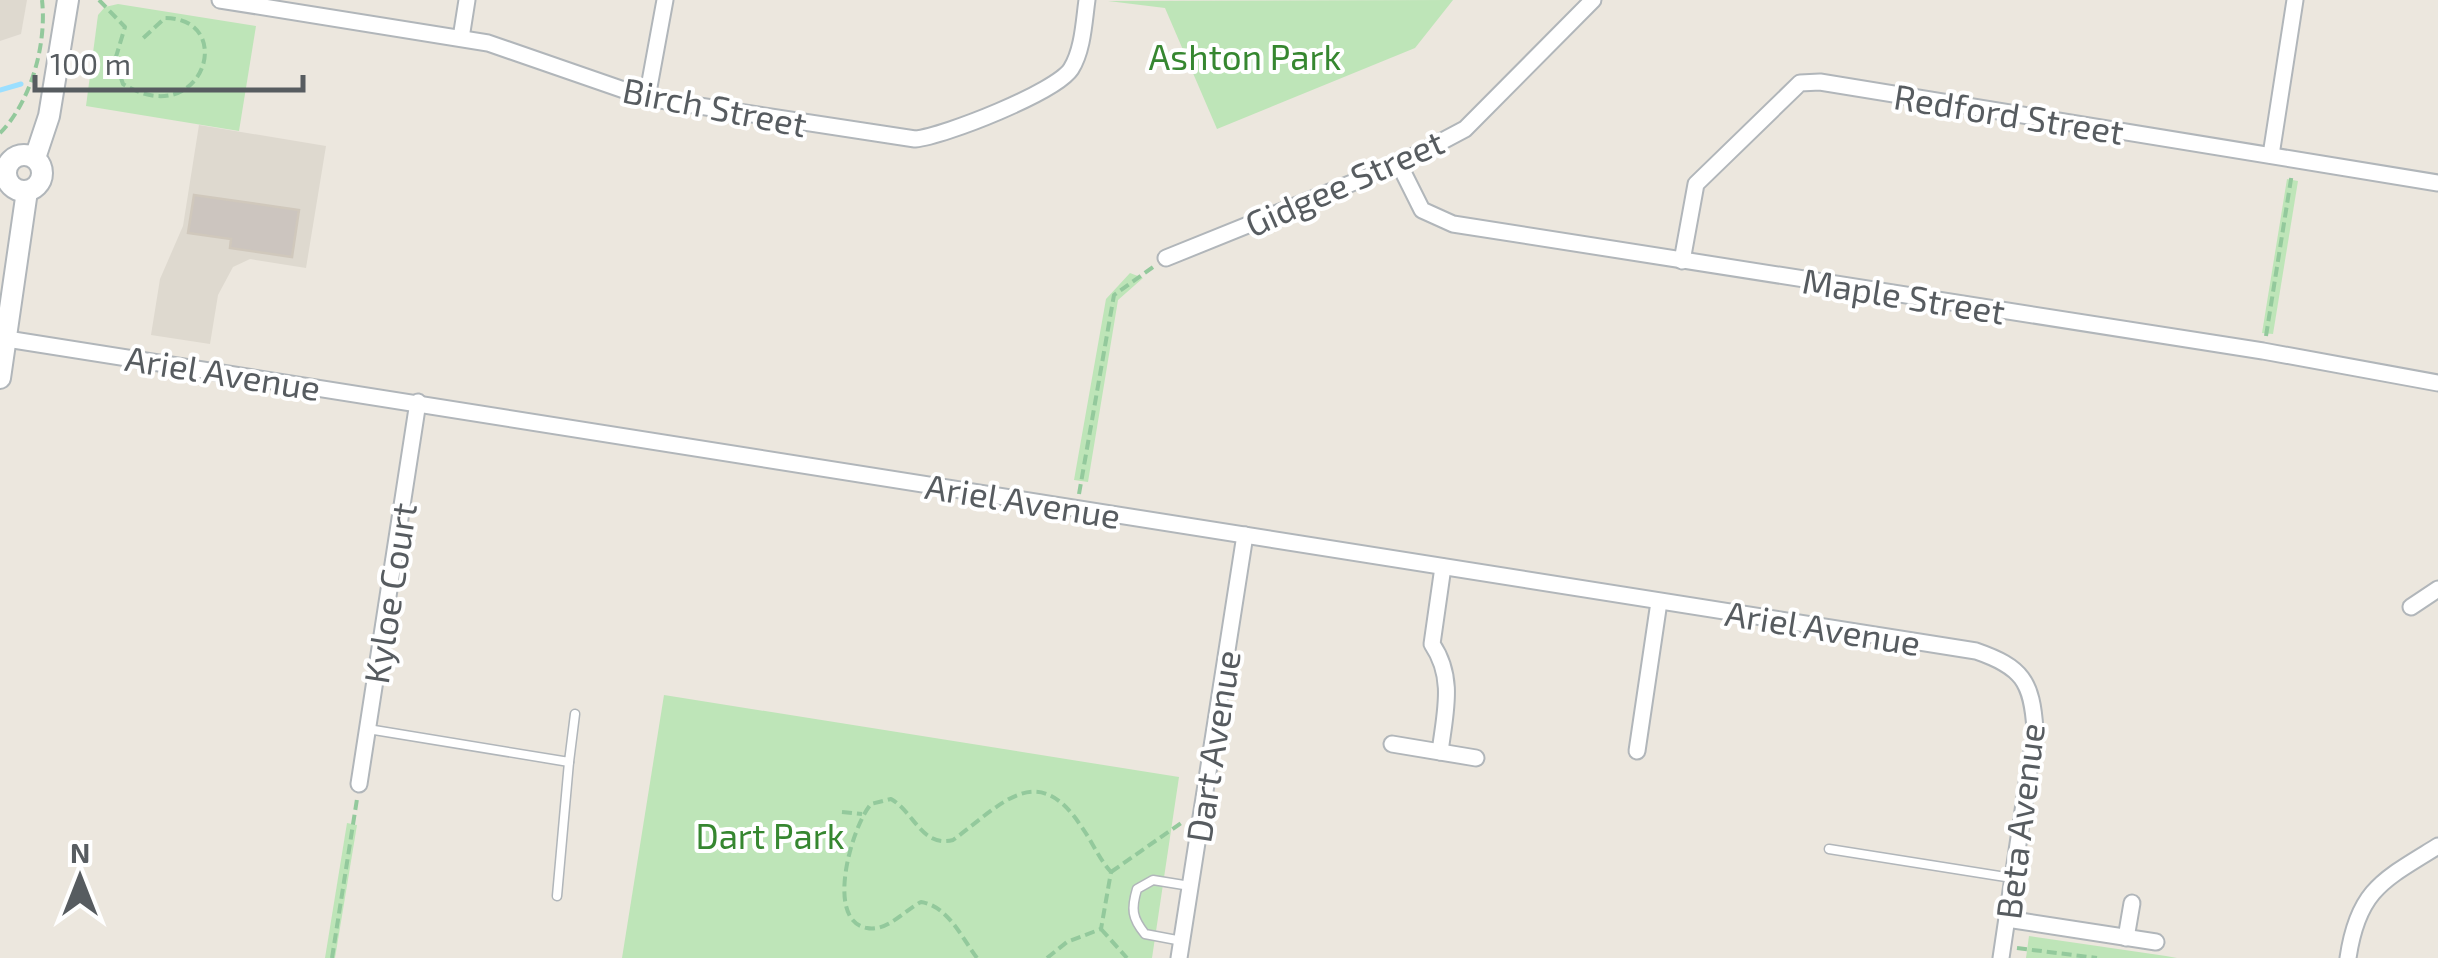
<svg xmlns="http://www.w3.org/2000/svg" width="2438" height="958" font-family="'Exo 2',sans-serif">
	<style>
		.education { fill: #ded9cf }
		.green { fill: #bee5b8 }
		.lines { fill: none; stroke-linecap: round; stroke-linejoin: round }
		.stream { stroke: #9bdfff; stroke-width: 5 }
		.building { fill: #ccc5bf; stroke: #d0c8bc; stroke-width: 2.5 }
		.service-casing { stroke: #b1b6ba; stroke-width: 11 }
		.minor-casing { stroke: #b1b6ba; stroke-width: 19 }
		.tertiary-casing { stroke: #b1b6ba; stroke-width: 24 }
		.path { stroke: #93c99c; stroke-width: 4; stroke-dasharray: 10 5; stroke-linecap: butt }
		.service { stroke: #fff; stroke-width: 8 }
		.minor { stroke: #fff; stroke-width: 15 }
		.tertiary { stroke: #fff; stroke-width: 20 }
		.labels { text-anchor: middle; dominant-baseline: central; stroke-width: 8; stroke-linejoin: round; paint-order: stroke }
		.park-label { font-size: 35px; fill: #368730; stroke: #fff }
		.street-label { font-size: 35px; fill: #575c60; stroke: #fff }
	</style>
	<rect width="100%" height="100%" fill="#ece7de"/>
	<!-- education -->
	<g class="education">
		<path d="M 0,0 L 27,0 L 21,34 L 0,41 Z"/>
		<path d="M 199,125 L 326,146 L 306,268 L 250,259 L 233,267 L 218,295 L 210,344 L 151,335 L 160,279 L 183,226 Z"/>
	</g>
	<!-- green -->
	<g class="green">
		<path d="M 1453,0 L 1415,48 L 1217,129 L 1165,8 L 1108,1 Z"/>
		<path d="M 118,4 L 256,26 L 239,131 L 86,106 L 98,15 L 105,7 Z"/>
		<path d="M 2287,179 L 2298,181 L 2273,334 L 2262,333 Z"/>
		<path d="M 1130,273 L 1143,278 L 1118,300 L 1088,482 L 1074,480 L 1106,299 Z"/>
		<path d="M 664,695 L 1179,777 L 1152,958 L 622,958 Z"/>
		<path d="M 347,823 L 357,825 L 335,958 L 325,958 Z"/>
		<path d="M 2029,936 L 2166,956 L 2177,958 L 2026,958 Z"/>
	</g>
	<g class="lines">
		<!-- stream -->
		<path class="stream" d="M 0,90 L 21,84"/>
	</g>
	<!-- building -->
	<path class="building" d="M 194,195 L 299,210 L 292,257 L 230,248 L 231,239 L 188,233 Z"/>
	<g class="lines">
		<defs>
			<g id="service">
				<path d="M 368,729 L 569,762 L 575,714"/>
				<path d="M 1829,849 L 2012,878"/>
				<path d="M 557,896 L 569,762"/>
				<path d="M 1182,941 L 1145,934 C 1132,918 1131,909 1137,889 L 1153,880 L 1190,886"/>
			</g>
			<g id="minor">
				<path d="M 220,0 L 488,43 L 647,98 L 915,139 C 945,136 1056,92 1071,69 C 1083,50 1084,21 1087,0"/>
				<path d="M 461,38 L 467,0"/>
				<path d="M 647,98 L 665,0"/>
				<path d="M 2271,155 L 2295,0"/>
				<path d="M 1399,164 L 1422,210 L 1453,224 L 2263,351 L 2438,383"/>
				<path d="M 1166,258 L 1399,164 L 1465,129 L 1593,0"/>
				<path d="M 1682,261 L 1696,184 L 1800,83 L 1820,82 L 2438,183"/>
				<path d="M 7,339 L 1976,651 C 2022,667 2032,681 2035,730 L 2001,958"/>
				<path d="M 2411,607 L 2438,589"/>
				<path d="M 1392,744 L 1476,758"/>
				<path d="M 1637,751 L 1659,602"/>
				<path d="M 1440,752 C 1445,712 1455,678 1432,644 L 1443,567"/>
				<path d="M 359,784 L 418,402"/>
				<path d="M 2007,919 L 2156,942"/>
				<path d="M 2126,938 L 2132,903"/>
				<path d="M 1179,958 L 1245,535"/>
				<path d="M 2348,958 C 2358,890 2383,880 2438,846"/>
			</g>
			<g id="tertiary">
				<circle cx="24" cy="173" r="18"/>
				<path d="M 35,158 L 49,116 L 68,0"/>
				<path d="M 0,378 L 27,191"/>
			</g>
		</defs>
		<!-- service casing -->
		<use href="#service" class="service-casing"/>
		<!-- minor casing -->
		<use href="#minor" class="minor-casing"/>
		<!-- tertiary casing -->
		<use href="#tertiary" class="tertiary-casing"/>
		<!-- path -->
		<g class="path">
			<path d="M 99,0 L 125,27 L 115,60 L 123,84 C 203,133 238,18 165,18 L 140,41"/>
			<path d="M 0,133 C 31,102 47,44 42,0"/>
			<path d="M 2266,336 L 2292,173"/>
			<path d="M 1079,494 L 1114,295 L 1153,267"/>
			<path d="M 842,812 L 862,814"/>
			<path d="M 835,843 L 848,846"/>
			<path d="M 1111,872 L 1184,821"/>
			<path d="M 1101,929 L 1127,958"/>
			<path d="M 2017,948 L 2097,958"/>
			<path d="M 332,958 L 357,799"/>
			<path d="M 977,958 C 962,938 948,906 921,902 C 905,910 887,932 867,928 C 824,921 852,826 871,804 L 891,799 C 914,812 922,848 953,840 C 1001,805 1037,759 1081,826 C 1092,841 1099,859 1111,872 L 1101,929"/>
			<path d="M 1047,958 L 1067,942 L 1101,929"/>
		</g>
		<!-- service -->
		<use href="#service" class="service"/>
		<!-- minor -->
		<use href="#minor" class="minor"/>
		<!-- tertiary -->
		<use href="#tertiary" class="tertiary"/>
	</g>
	<g class="labels">
		<!-- park labels -->
		<g class="park-label">
			<text x="1245" y="56">Ashton Park</text>
			<text x="770" y="835">Dart Park</text>
		</g>
		<!-- street labels -->
		<g class="street-label">
			<text transform="translate(715 106) rotate(11)">Birch Street</text>
			<text transform="translate(2009 113) rotate(9)">Redford Street</text>
			<text transform="translate(1344 182) rotate(-24)">Gidgee Street</text>
			<text transform="translate(1904 295) rotate(9)">Maple Street</text>
			<text transform="translate(223 372) rotate(9)">Ariel Avenue</text>
			<text transform="translate(1023 500) rotate(9)">Ariel Avenue</text>
			<text transform="translate(389 593) rotate(-81)">Kyloe Court</text>
			<text transform="translate(1823 627) rotate(9)">Ariel Avenue</text>
			<text transform="translate(1212 746) rotate(-81)">Dart Avenue</text>
			<text transform="translate(2019 821) rotate(-83)">Beta Avenue</text>
		</g>
	</g>
	<!-- north arrow -->
	<g transform="translate(80 878)" stroke="#ffffff" stroke-width="8" paint-order="stroke">
	<path d="M0-8L18 38L0 25L-18 38Z" fill="#575c60"/>
	<text y="-15" font-size="28" font-weight="bold" text-anchor="middle" fill="#575c60">N</text>
	</g>
	<!-- scale -->
	<path d="M35 75v15h268v-15" fill="none" stroke="#575c60" stroke-width="5"/>
	<text x="50" y="75" font-size="30" fill="#575c60" stroke="#ffffff" stroke-width="8" paint-order="stroke">100 m</text>
</svg>
